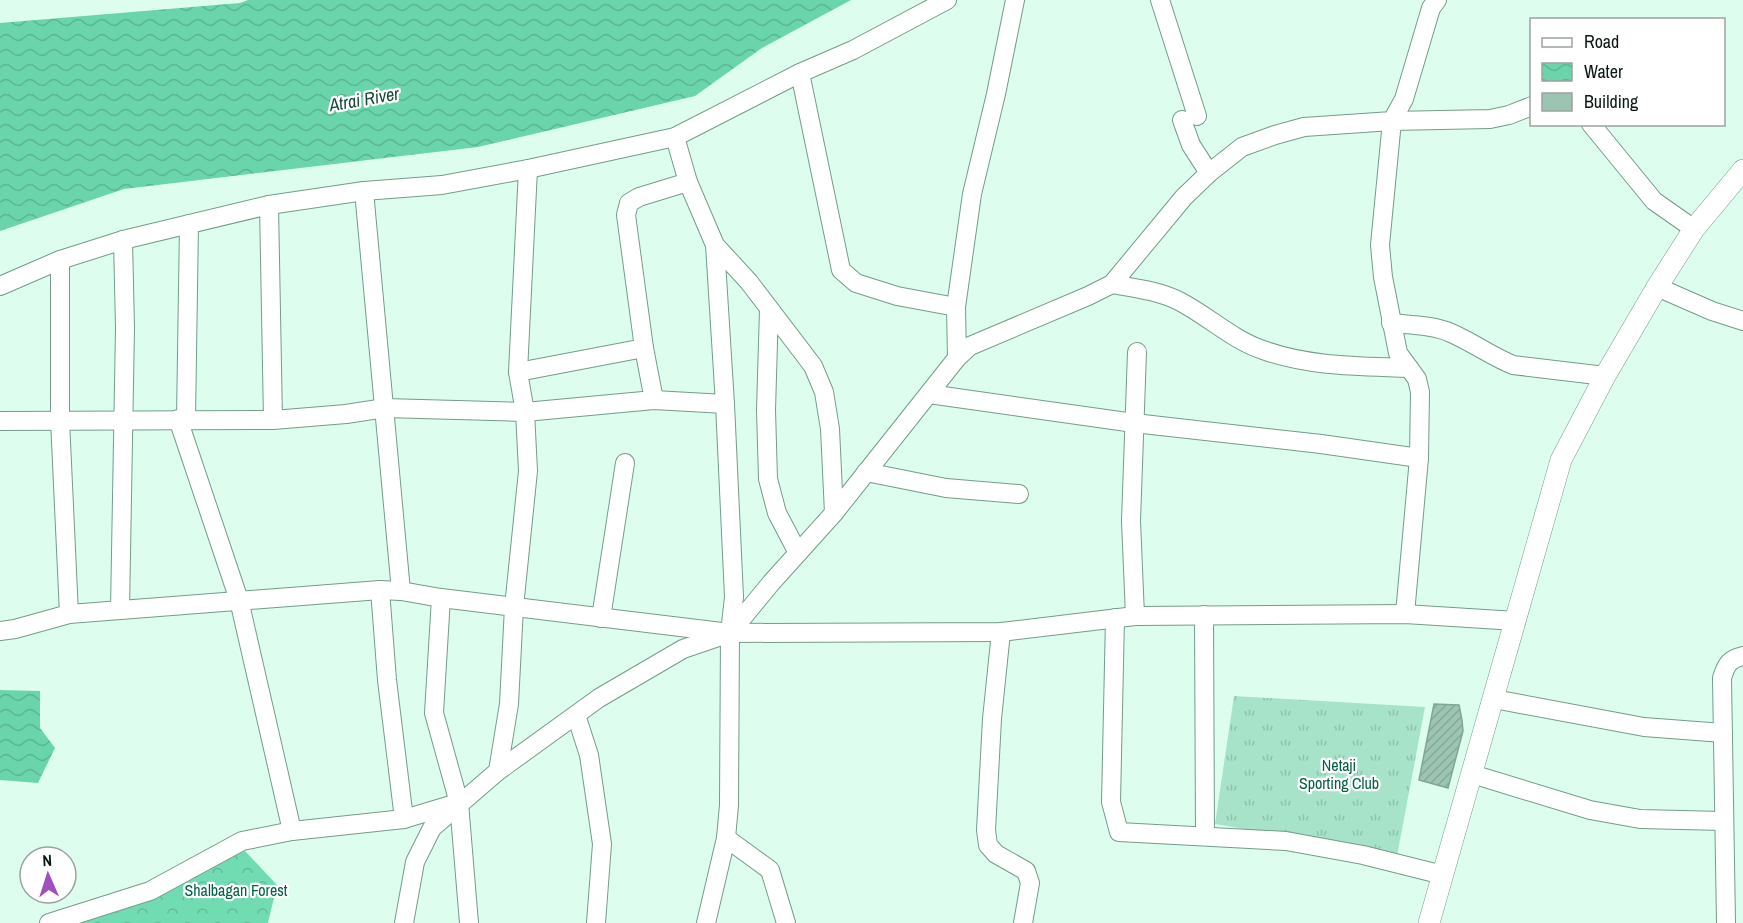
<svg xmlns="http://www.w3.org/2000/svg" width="1743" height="923" font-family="'Archivo Narrow',sans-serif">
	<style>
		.grass { fill: url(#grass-tufts) }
		.forest { fill: url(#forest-crowns) }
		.water { fill: url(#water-waves) }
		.building { fill: url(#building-hatch); stroke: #80a796; stroke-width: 1.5 }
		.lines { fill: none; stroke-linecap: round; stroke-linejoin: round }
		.minor-casing { stroke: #759b8a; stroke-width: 20 }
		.tertiary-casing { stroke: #759b8a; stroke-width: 22 }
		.minor { stroke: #fff; stroke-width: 18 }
		.tertiary { stroke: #fff; stroke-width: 21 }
		.labels { text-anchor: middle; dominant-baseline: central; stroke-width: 4.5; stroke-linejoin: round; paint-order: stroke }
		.park-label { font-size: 16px; fill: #046045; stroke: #fff }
		.water-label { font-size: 18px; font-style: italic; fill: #1a4837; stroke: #fff }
	</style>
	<defs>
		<pattern id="grass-tufts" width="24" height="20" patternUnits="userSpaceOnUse" patternTransform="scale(1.5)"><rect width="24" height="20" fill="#a6e3c8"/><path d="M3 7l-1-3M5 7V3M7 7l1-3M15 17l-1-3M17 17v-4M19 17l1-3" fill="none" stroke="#8dc2ab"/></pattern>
		<pattern id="forest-crowns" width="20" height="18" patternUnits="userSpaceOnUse" patternTransform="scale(1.5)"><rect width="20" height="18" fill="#71dcb2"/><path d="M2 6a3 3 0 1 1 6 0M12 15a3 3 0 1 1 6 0" fill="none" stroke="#60bc98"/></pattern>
		<pattern id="water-waves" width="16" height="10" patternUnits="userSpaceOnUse" patternTransform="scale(1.5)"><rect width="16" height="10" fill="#6ad5ab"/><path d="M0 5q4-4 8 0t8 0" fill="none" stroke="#5ab692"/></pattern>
		<pattern id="building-hatch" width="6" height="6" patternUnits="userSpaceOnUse" patternTransform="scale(1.5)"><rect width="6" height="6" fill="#9cc4b2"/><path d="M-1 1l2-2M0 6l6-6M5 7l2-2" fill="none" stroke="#85a898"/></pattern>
	</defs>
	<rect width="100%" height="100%" fill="#ddfeef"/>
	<!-- grass -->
	<path class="grass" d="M 1234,696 L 1425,707 L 1397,856 L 1215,824 Z"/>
	<!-- forest -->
	<path class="forest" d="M 245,851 L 277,885 L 268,923 L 54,923 Z"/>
	<!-- water -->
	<g class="water">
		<path d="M 248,0 L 851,0 L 762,48 L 695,96 L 478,147 L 124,189 L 0,231 L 0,23 L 240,3 Z"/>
		<path d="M 0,690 L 40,691 L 40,728 L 55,748 L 38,783 L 0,780 Z"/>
	</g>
	<!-- building -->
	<path class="building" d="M 1434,704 L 1459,705 L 1462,720 L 1463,731 L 1448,788 L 1419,780 Z"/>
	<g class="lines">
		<defs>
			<g id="minor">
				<path d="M 1160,0 L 1197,116"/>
				<path d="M 800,73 L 841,270 L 856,283 L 897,296 L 956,307"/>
				<path d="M 1182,120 L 1191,145 L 1209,173"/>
				<path d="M 1591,124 L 1654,201 L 1694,229"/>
				<path d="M 675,137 L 688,182 L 715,245 L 749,282 L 813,366 L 824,392 L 830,429 L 834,513"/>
				<path d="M 364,191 L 401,591"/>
				<path d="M 269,205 L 273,420"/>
				<path d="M 60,260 L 60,420 L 69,614"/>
				<path d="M 1112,284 C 1135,288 1159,291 1179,301 C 1208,316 1233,340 1263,350 C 1310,367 1360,366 1409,368"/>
				<path d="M 0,286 L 60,260 L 123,240 L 269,205 L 364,191 L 442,185 L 528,169 L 675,137 L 800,73 L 853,50 L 947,0"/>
				<path d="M 1657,287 L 1712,311 L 1743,321"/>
				<path d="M 769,309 L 766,410 L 768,479 L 777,513 L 798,553"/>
				<path d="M 1391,323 C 1410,325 1433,325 1451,333 C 1472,342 1491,356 1513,365 L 1605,376"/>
				<path d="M 957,358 L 956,307 L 972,194 L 996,94 L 1015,0"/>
				<path d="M 518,372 L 644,348"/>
				<path d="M 929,394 L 1134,423 L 1321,444 L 1419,458"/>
				<path d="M 654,400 L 644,348 L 626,215 L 629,203 L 639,197 L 688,182"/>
				<path d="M 178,419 L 239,600 L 292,831"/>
				<path d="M 186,419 L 189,224"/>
				<path d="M 0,421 L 273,420 L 346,414 L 385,408 L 525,412 L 654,400 L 725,404"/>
				<path d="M 866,472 L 946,488 L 1019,494"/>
				<path d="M 380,590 L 387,680 L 404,819"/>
				<path d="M 441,598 L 434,713 L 459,803 L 469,923"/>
				<path d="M 120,610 L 125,328 L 123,240"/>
				<path d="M 1405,614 L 1419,458 L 1420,392 L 1417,379 L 1398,353 L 1383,277 L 1380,245 L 1392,121 L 1490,119 L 1509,115 L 1532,106"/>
				<path d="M 1204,615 L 1205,836"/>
				<path d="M 1135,616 L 1131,521 L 1137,352"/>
				<path d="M 601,618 L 625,463"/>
				<path d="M 1115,618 L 1111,802 L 1119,832 L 1286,841 L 1363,855 L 1443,875"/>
				<path d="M 0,631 L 15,629 L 69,614 L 380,590 L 401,591 L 441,598 L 730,633 L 1001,632 L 1135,616 L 1405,614 L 1516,621"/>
				<path d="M 1001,632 L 992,719 L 986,830 L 988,845 L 996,854 L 1026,871 L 1030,883 L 1023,923"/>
				<path d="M 1494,699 L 1644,727 L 1723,733"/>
				<path d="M 576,715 L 589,755 L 602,844 L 596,923"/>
				<path d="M 498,771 L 509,704 L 514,607 L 528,471 L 525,412 L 518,372 L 528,169"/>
				<path d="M 1472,774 L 1590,810 L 1640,819 L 1723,821"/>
				<path d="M 726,838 L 770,870 L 786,923"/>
				<path d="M 49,923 L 150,891 L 242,841 L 292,831 L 404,819 L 454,804"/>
				<path d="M 404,923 L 415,862 L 432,828 L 498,771 L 599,698 L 683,649 L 730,633 L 771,583 L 834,513 L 957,358 L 970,346 L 1088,296 L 1112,284 L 1184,197 L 1209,173 L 1242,147 L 1275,135 L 1304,127 L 1392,121 L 1404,99 L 1431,8 L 1437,0"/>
				<path d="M 706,923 L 726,838 L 729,805 L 730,633 L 734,597 L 725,404 L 715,245"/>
				<path d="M 1726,923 L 1722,678 C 1726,665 1729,659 1743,656"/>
			</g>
			<path id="tertiary" d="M 1429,923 L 1561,460 L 1605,376 L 1657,287 L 1694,229 L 1743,170"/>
		</defs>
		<!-- minor casing -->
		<use href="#minor" class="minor-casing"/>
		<!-- tertiary casing -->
		<use href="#tertiary" class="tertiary-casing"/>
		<!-- minor -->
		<use href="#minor" class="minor"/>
		<!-- tertiary -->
		<use href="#tertiary" class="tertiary"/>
	</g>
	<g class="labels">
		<!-- park labels -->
		<g class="park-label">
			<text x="1339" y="765">Netaji<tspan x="1339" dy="18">Sporting Club</tspan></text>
			<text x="236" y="890">Shalbagan Forest</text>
		</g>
		<!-- water labels -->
		<g class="water-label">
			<text transform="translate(364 99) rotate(-10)">Atrai River</text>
		</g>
	</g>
	<!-- legend -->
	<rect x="1530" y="18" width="195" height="108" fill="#ffffff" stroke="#9ca29f" stroke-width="1.5"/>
	<rect x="1542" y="38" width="30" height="9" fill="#ffffff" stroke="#9ca29f" stroke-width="1.5"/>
	<text x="1584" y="48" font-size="18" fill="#081710">Road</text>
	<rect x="1542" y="63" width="30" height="18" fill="url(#water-waves)" stroke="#9ca29f" stroke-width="1.5"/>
	<text x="1584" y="78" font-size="18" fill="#081710">Water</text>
	<rect x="1542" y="93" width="30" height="18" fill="#9cc4b2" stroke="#9ca29f" stroke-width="1.5"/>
	<text x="1584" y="108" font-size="18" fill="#081710">Building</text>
	<!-- north arrow -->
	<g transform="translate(48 875) rotate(357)"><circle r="28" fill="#ffffff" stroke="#9ca29f" stroke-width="1.5"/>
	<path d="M0-4.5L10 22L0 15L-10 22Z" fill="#a04fbf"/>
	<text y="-9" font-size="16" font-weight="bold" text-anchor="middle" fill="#081710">N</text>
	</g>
</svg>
